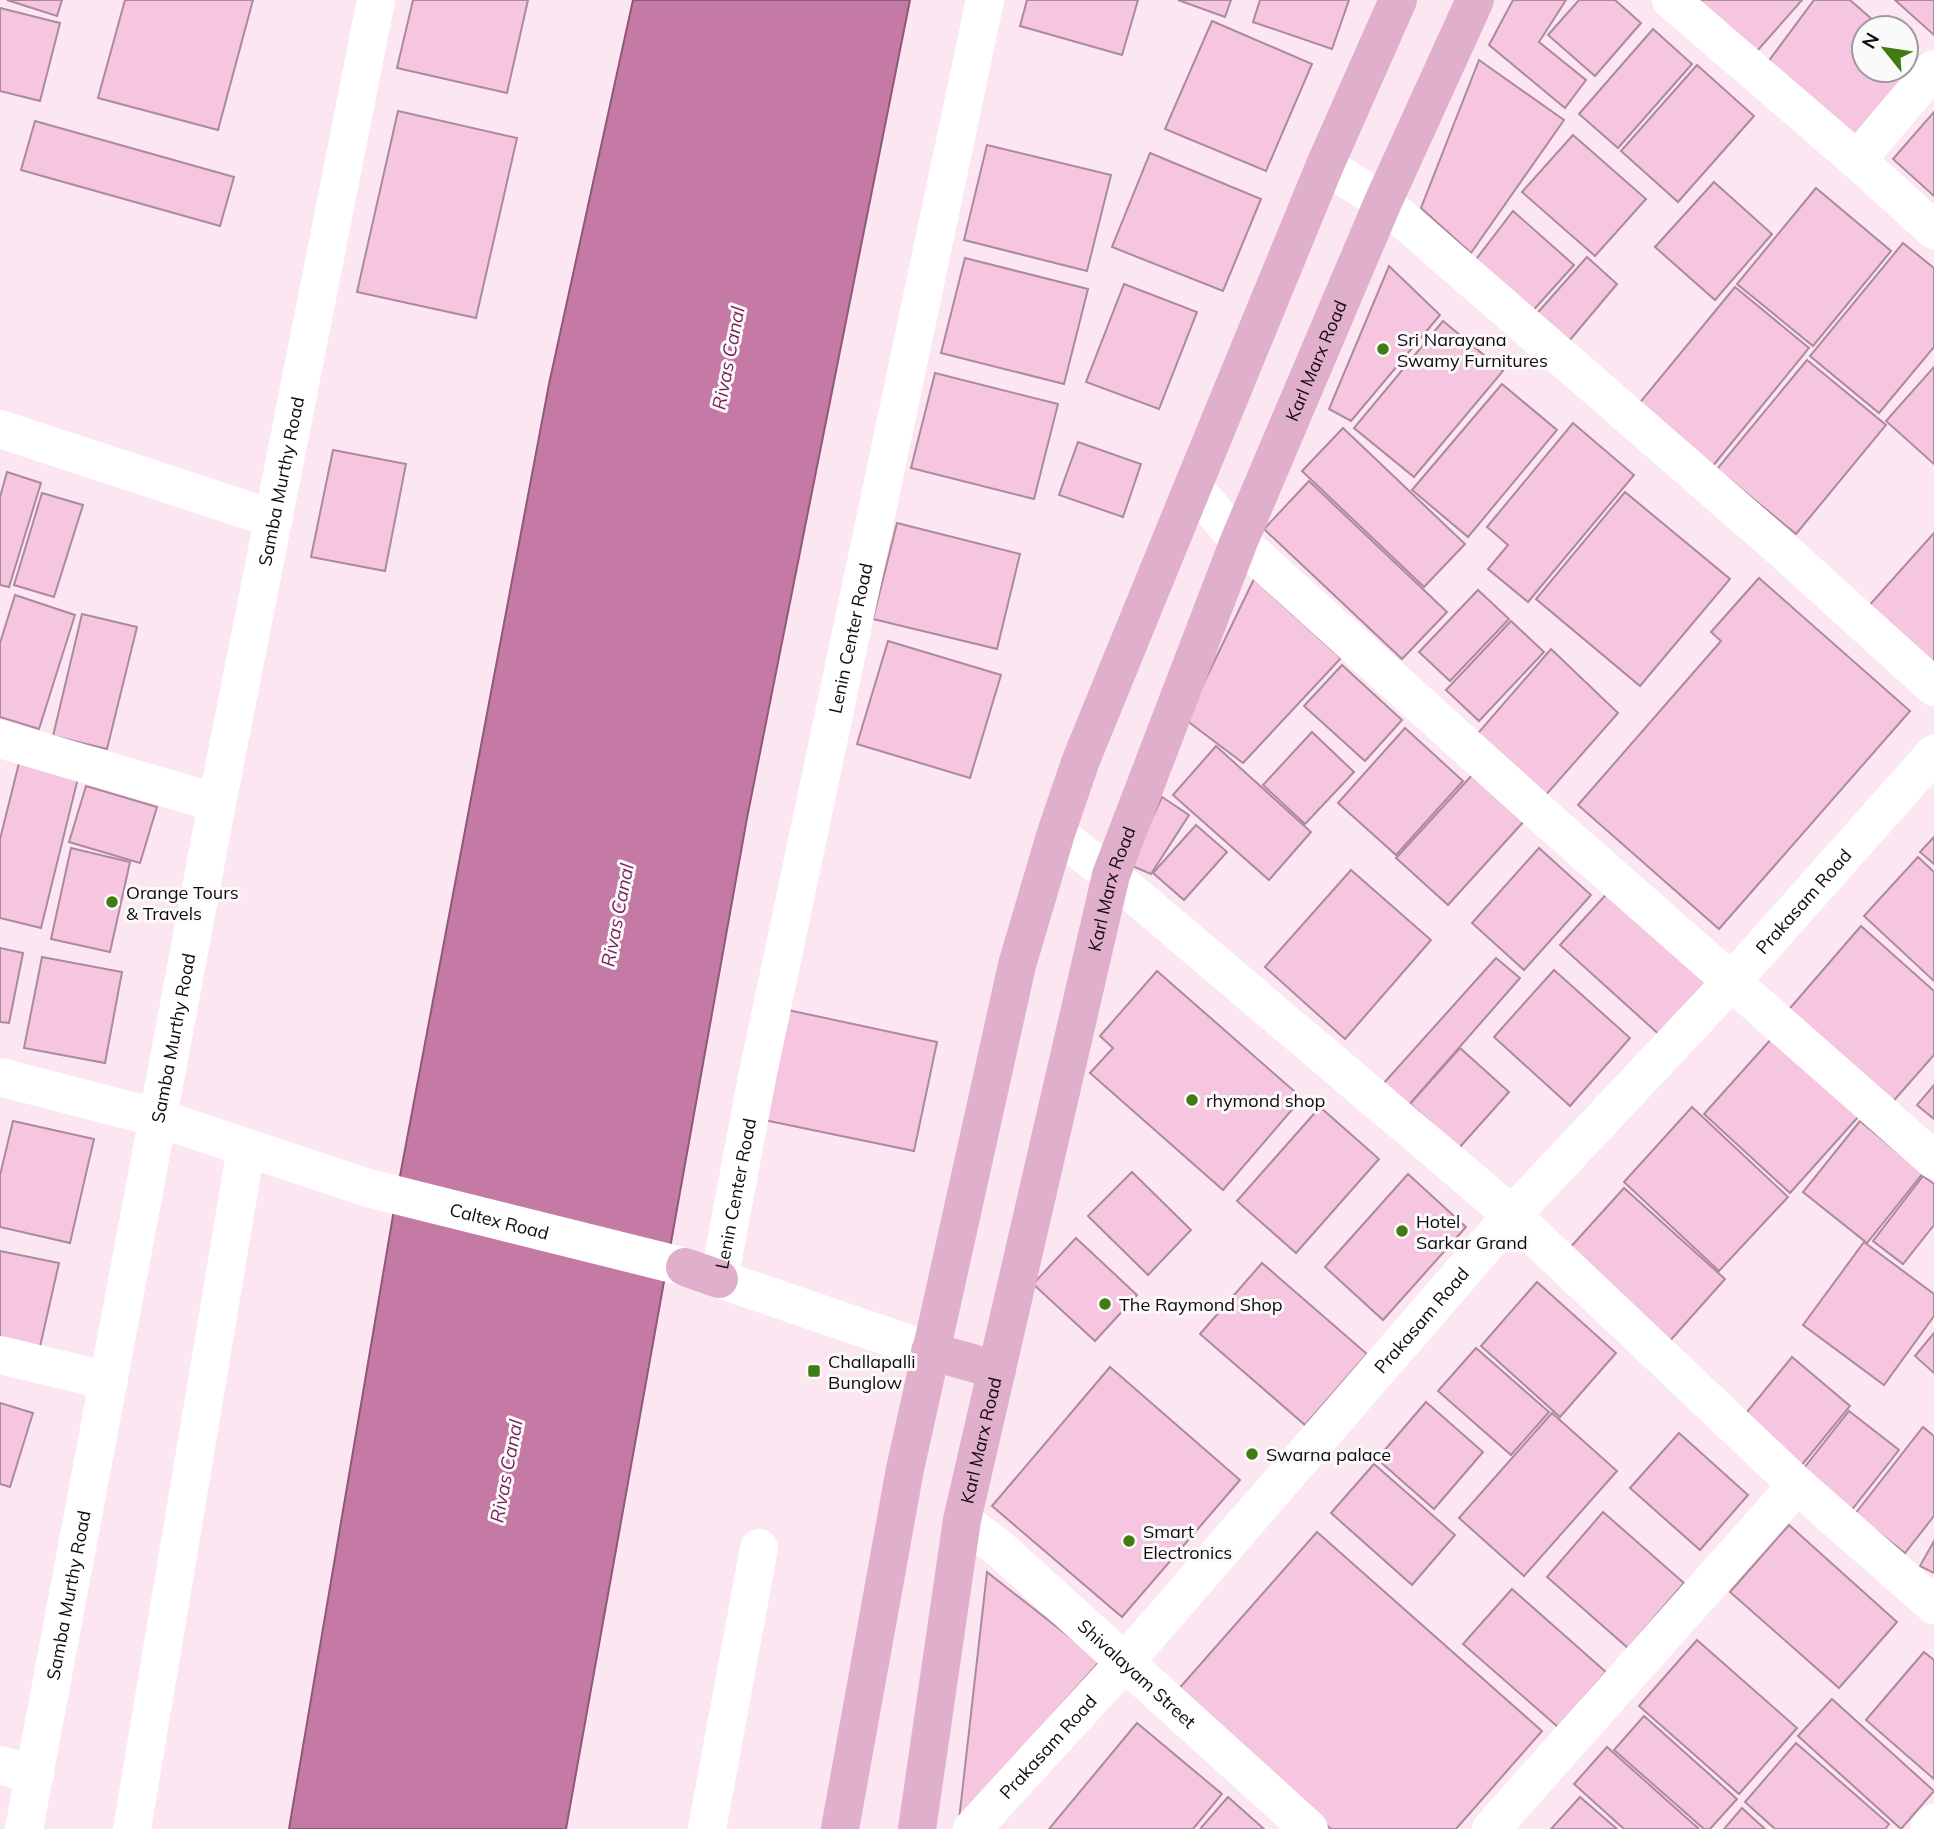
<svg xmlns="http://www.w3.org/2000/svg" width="1934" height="1829" font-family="Mulish,sans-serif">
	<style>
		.water { fill: #c47aa4; stroke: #8f5877; stroke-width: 2 }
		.building { fill: #f6c5df; stroke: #ac8a9c; stroke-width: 2 }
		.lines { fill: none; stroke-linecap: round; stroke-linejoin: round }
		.minor { stroke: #fff; stroke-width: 38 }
		.major { stroke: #e0afcb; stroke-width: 38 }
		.poi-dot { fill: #417b13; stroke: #fafafa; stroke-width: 2.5 }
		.labels { text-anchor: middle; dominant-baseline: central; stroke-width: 6; stroke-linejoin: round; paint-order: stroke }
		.poi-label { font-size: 18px; fill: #13080e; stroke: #fafafa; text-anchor: start }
		.street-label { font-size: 18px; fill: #13080e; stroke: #fafafa }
		.water-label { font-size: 19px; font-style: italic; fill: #771f58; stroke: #fafafa }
	</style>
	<rect width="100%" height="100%" fill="#fce6f1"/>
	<!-- water -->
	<path class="water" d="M 633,0 L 910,0 L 747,818 L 566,1829 L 289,1829 L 397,1192 L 549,384 Z"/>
	<!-- building -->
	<g class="building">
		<path d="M 7,0 L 62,0 L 57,16 Z"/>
		<path d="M 125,0 L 253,0 L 218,130 L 98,98 Z"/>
		<path d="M 413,0 L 528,0 L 507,93 L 397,68 Z"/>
		<path d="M 1027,0 L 1138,0 L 1122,55 L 1020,26 Z"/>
		<path d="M 1178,0 L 1231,0 L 1225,17 Z"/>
		<path d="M 1260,0 L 1349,0 L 1332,49 L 1253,22 Z"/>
		<path d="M 1513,0 L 1566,0 L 1539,42 L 1586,80 L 1565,108 L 1489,45 Z"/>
		<path d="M 1579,0 L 1615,0 L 1641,23 L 1595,76 L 1548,35 Z"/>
		<path d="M 1683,0 L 1802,0 L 1750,59 Z"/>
		<path d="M 1814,0 L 1850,0 L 1882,28 L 1864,28 L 1864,70 L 1906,70 L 1906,50 L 1924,66 L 1856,148 L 1765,66 Z"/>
		<path d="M 1895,0 L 1934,0 L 1934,35 Z"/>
		<path d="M 0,8 L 60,23 L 40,101 L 0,91 Z"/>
		<path d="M 1212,21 L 1312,64 L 1266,171 L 1165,129 Z"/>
		<path d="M 1653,29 L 1692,64 L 1618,148 L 1579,114 Z"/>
		<path d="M 1479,60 L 1564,120 L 1471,253 L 1421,208 Z"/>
		<path d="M 1697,65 L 1754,116 L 1678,202 L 1621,151 Z"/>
		<path d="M 398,111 L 517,138 L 476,318 L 357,292 Z"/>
		<path d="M 1934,112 L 1934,196 L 1893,159 Z"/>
		<path d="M 35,121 L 234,177 L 220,226 L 21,170 Z"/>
		<path d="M 1573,135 L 1646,199 L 1595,256 L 1522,192 Z"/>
		<path d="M 987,145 L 1111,175 L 1087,271 L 964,240 Z"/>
		<path d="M 1150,153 L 1261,199 L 1223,291 L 1112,247 Z"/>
		<path d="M 1714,182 L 1772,234 L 1715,300 L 1655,247 Z"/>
		<path d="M 1816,188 L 1891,251 L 1813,346 L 1737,284 Z"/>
		<path d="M 1513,211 L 1574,265 L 1529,315 L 1474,262 Z"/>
		<path d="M 1903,243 L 1934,268 L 1934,347 L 1879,413 L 1810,356 Z"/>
		<path d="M 1587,257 L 1617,284 L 1564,347 L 1532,319 Z"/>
		<path d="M 965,258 L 1088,289 L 1064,384 L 941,353 Z"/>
		<path d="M 1389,266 L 1440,315 L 1351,421 L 1329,409 Z"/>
		<path d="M 1124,284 L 1197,312 L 1159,409 L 1086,382 Z"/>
		<path d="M 1735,287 L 1809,348 L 1712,467 L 1637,406 Z"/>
		<path d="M 1443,321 L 1503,371 L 1414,477 L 1354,428 Z"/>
		<path d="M 1807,360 L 1886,425 L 1796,534 L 1717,469 Z"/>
		<path d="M 1934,367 L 1934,464 L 1886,421 Z"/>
		<path d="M 935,373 L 1058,404 L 1034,499 L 911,468 Z"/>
		<path d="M 1502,384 L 1557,430 L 1468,537 L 1412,490 Z"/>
		<path d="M 1573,423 L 1634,475 L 1528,602 L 1488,569 L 1508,545 L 1487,527 Z"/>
		<path d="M 1343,428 L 1465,544 L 1424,587 L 1302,471 Z"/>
		<path d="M 1078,442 L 1141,464 L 1123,517 L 1059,495 Z"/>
		<path d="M 333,450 L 406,464 L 385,571 L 311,557 Z"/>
		<path d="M 7,472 L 41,483 L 9,587 L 0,585 L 0,497 Z"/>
		<path d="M 1309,481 L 1447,612 L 1402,659 L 1264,529 Z"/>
		<path d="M 1625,492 L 1730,579 L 1640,686 L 1536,599 Z"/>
		<path d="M 42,493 L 83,505 L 54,597 L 14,585 Z"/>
		<path d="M 897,523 L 1020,554 L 997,649 L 873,619 Z"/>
		<path d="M 1934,533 L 1934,671 L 1866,609 Z"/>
		<path d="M 1759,578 L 1910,711 L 1719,929 L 1578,805 L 1721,641 L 1711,632 Z"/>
		<path d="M 1254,579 L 1341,658 L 1243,763 L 1186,720 Z"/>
		<path d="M 1478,590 L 1509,619 L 1450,681 L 1419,652 Z"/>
		<path d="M 15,595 L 75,615 L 39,729 L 0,717 L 0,643 Z"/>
		<path d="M 82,614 L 137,627 L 107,749 L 53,736 Z"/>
		<path d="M 1511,621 L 1544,652 L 1479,721 L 1446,690 Z"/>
		<path d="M 888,641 L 1001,675 L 970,778 L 857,744 Z"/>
		<path d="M 1551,649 L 1618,713 L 1545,796 L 1473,739 Z"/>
		<path d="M 1342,665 L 1402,720 L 1365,761 L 1304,706 Z"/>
		<path d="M 1405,728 L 1463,781 L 1396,855 L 1338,803 Z"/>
		<path d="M 1312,732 L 1354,772 L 1305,824 L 1263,785 Z"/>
		<path d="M 1216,746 L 1311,832 L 1269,880 L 1173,795 Z"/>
		<path d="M 19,763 L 78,778 L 41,928 L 0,918 L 0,839 Z"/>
		<path d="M 1474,773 L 1525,820 L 1448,905 L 1396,858 Z"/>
		<path d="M 86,786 L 157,807 L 140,863 L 69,842 Z"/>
		<path d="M 1162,797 L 1189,815 L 1151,874 L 1130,865 Z"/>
		<path d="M 1196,825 L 1227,852 L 1184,900 L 1153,873 Z"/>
		<path d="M 1934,837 L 1934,864 L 1920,852 Z"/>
		<path d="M 71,848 L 130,862 L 110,952 L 51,939 Z"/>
		<path d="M 1539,848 L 1591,895 L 1524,970 L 1472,923 Z"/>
		<path d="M 1918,857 L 1934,872 L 1934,981 L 1864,916 Z"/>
		<path d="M 1351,870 L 1431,940 L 1345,1039 L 1265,967 Z"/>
		<path d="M 1613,887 L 1715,980 L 1663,1038 L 1560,945 Z"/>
		<path d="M 1861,926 L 1934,991 L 1934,1055 L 1889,1106 L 1785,1014 Z"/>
		<path d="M 0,948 L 23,953 L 9,1023 L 0,1022 Z"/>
		<path d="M 42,957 L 122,972 L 105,1063 L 24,1048 Z"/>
		<path d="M 1496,958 L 1520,978 L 1408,1106 L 1383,1084 Z"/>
		<path d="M 1554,970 L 1630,1038 L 1570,1106 L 1494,1037 Z"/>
		<path d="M 1157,971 L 1302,1098 L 1223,1190 L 1090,1073 L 1113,1048 L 1100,1036 Z"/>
		<path d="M 788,1010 L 937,1042 L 914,1151 L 764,1120 Z"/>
		<path d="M 1773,1037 L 1859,1116 L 1790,1193 L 1704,1114 Z"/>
		<path d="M 1460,1048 L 1509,1092 L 1459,1148 L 1410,1104 Z"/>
		<path d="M 1934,1085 L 1934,1119 L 1917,1105 Z"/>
		<path d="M 1320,1107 L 1379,1159 L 1296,1253 L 1237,1201 Z"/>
		<path d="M 1692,1107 L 1788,1197 L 1719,1271 L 1624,1182 Z"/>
		<path d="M 13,1121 L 94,1139 L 70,1243 L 0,1227 L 0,1175 Z"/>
		<path d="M 1860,1121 L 1923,1173 L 1867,1243 L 1803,1192 Z"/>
		<path d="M 1132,1172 L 1191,1230 L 1148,1275 L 1088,1216 Z"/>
		<path d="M 1408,1174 L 1466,1227 L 1383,1320 L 1325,1267 Z"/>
		<path d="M 1923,1176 L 1934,1184 L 1934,1225 L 1903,1264 L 1873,1241 Z"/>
		<path d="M 1624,1188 L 1725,1279 L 1668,1343 L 1567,1251 Z"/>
		<path d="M 1076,1238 L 1137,1295 L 1095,1341 L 1033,1284 Z"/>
		<path d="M 1864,1242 L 1934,1294 L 1934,1316 L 1884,1385 L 1803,1325 Z"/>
		<path d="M 0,1251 L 59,1263 L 39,1351 L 0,1343 Z"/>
		<path d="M 1262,1263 L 1367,1354 L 1305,1425 L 1200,1334 Z"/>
		<path d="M 1537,1282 L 1616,1353 L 1560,1417 L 1481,1346 Z"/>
		<path d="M 1934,1333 L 1934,1373 L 1915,1356 Z"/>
		<path d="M 1476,1348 L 1549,1412 L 1511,1455 L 1438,1391 Z"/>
		<path d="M 1792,1357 L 1850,1406 L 1801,1466 L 1742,1418 Z"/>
		<path d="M 1110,1367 L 1240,1480 L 1122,1617 L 992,1506 Z"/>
		<path d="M 1426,1402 L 1483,1452 L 1434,1509 L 1377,1459 Z"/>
		<path d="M 0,1403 L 33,1413 L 10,1487 L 0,1484 Z"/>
		<path d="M 1849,1411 L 1899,1450 L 1850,1512 L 1800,1473 Z"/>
		<path d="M 1552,1413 L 1617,1471 L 1524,1576 L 1459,1518 Z"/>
		<path d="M 1923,1427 L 1934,1436 L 1934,1516 L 1905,1553 L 1855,1514 Z"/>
		<path d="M 1679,1433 L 1748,1495 L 1700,1550 L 1630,1488 Z"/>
		<path d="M 1374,1464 L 1455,1535 L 1412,1585 L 1331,1513 Z"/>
		<path d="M 1603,1512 L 1684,1583 L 1628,1648 L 1547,1577 Z"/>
		<path d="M 1789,1525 L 1897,1622 L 1839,1688 L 1730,1592 Z"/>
		<path d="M 1317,1532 L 1542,1731 L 1456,1829 L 1331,1829 L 1176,1692 Z"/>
		<path d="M 1934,1541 L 1934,1573 L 1920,1566 Z"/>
		<path d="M 987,1572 L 1100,1661 L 959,1820 Z"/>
		<path d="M 1512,1589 L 1606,1672 L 1558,1727 L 1463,1644 Z"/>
		<path d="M 1697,1640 L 1797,1728 L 1739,1794 L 1639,1706 Z"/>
		<path d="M 1924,1652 L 1934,1660 L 1934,1779 L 1866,1720 Z"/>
		<path d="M 1832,1699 L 1934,1791 L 1901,1829 L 1798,1736 Z"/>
		<path d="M 1644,1716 L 1737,1799 L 1710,1829 L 1704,1829 L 1614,1750 Z"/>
		<path d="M 1137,1723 L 1222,1794 L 1193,1829 L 1049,1829 Z"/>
		<path d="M 1796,1743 L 1889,1824 L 1885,1829 L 1775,1829 L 1745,1802 Z"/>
		<path d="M 1607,1747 L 1699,1829 L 1624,1829 L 1574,1784 Z"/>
		<path d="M 1228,1797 L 1264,1829 L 1200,1829 Z"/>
		<path d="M 1580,1797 L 1617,1829 L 1551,1829 Z"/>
		<path d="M 1742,1808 L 1765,1829 L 1724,1829 Z"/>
	</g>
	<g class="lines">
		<!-- minor -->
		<g class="minor">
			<path d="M 1671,0 L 1857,160 L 1934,230"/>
			<path d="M 1857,160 L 1934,69"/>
			<path d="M 1325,165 L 1383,202 L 1774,542 L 1934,687"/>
			<path d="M 0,429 L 274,519"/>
			<path d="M 1193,486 L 1239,541 L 1549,821 L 1934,1160"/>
			<path d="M 0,739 L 217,803"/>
			<path d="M 1056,833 L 1111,875 L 1512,1215 L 1797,1485 L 1934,1605"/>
			<path id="s1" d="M 0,1077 L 158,1118 L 368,1188 L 685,1267"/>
			<path id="s2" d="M 930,1351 L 719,1279 L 757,1078 L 985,0"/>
			<path d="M 0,1355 L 109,1381"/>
			<path id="s3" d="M 962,1520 L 1001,1550 L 1309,1829"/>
			<path d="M 0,1765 L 35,1775"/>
			<path id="s4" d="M 24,1829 L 217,803 L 376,0"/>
			<path d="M 132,1829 L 246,1148"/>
			<path d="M 707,1829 L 759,1548"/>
			<path id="s5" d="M 972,1829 L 1124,1663 L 1512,1215 L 1732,981 L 1934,754"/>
			<path d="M 1491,1829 L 1797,1485"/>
			<path d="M 1929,1829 L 1934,1823"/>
		</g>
		<!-- major -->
		<g class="major">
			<path d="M 685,1267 L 719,1279"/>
			<path d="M 930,1351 L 997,1370"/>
			<path d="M 840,1829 L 905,1469 L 1017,965 L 1056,833 L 1081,760 L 1193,486 L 1325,165 L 1398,0"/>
			<path id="s6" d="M 917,1829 L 962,1520 L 1111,875 L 1239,541 L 1383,202 L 1475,0"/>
		</g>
	</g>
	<!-- markers -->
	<g class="poi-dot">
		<circle cx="1383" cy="349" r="7"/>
		<circle cx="112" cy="902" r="7"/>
		<circle cx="1192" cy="1100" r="7"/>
		<circle cx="1402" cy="1231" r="7"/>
		<circle cx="1105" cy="1304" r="7"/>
		<rect x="807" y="1364" width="14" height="14" rx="3.5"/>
		<circle cx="1252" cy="1454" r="7"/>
		<circle cx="1129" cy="1541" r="7"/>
	</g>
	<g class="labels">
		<!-- poi labels -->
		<g class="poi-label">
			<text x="1397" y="339">Sri Narayana<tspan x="1397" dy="21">Swamy Furnitures</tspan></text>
			<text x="126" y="892">Orange Tours<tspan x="126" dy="21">&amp; Travels</tspan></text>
			<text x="1206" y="1100">rhymond shop</text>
			<text x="1416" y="1221">Hotel<tspan x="1416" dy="21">Sarkar Grand</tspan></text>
			<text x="1119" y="1304">The Raymond Shop</text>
			<text x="828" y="1361">Challapalli<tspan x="828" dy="21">Bunglow</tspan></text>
			<text x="1266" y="1454">Swarna palace</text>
			<text x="1143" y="1531">Smart<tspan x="1143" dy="21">Electronics</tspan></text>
		</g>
		<!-- street labels -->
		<g class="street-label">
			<text stroke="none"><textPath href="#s6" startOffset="1528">Karl Marx Road</textPath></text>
			<text stroke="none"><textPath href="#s4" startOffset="1372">Samba Murthy Road</textPath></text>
			<text stroke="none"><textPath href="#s2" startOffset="877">Lenin Center Road</textPath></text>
			<text stroke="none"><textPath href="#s6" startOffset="961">Karl Marx Road</textPath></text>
			<text stroke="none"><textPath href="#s5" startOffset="1246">Prakasam Road</textPath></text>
			<text stroke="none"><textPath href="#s4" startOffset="805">Samba Murthy Road</textPath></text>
			<text stroke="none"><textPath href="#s2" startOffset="310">Lenin Center Road</textPath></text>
			<text stroke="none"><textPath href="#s1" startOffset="520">Caltex Road</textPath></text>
			<text stroke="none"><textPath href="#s5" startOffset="679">Prakasam Road</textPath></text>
			<text stroke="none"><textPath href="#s6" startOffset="394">Karl Marx Road</textPath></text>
			<text stroke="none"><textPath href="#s4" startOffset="238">Samba Murthy Road</textPath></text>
			<text stroke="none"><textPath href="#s3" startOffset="233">Shivalayam Street</textPath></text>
			<text stroke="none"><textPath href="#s5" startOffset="112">Prakasam Road</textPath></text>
		</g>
		<!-- water labels -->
		<g class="water-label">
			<text transform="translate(728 358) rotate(-79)">Rivas Canal</text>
			<text transform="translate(617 915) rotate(-79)">Rivas Canal</text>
			<text transform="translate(506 1471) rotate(-79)">Rivas Canal</text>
		</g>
	</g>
	<!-- north arrow -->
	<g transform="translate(1885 49) rotate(300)"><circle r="33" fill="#fafafa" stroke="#9e999c" stroke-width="2"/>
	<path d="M0-5L12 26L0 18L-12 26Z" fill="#417b13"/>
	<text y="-10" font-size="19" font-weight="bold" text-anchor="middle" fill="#13080e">N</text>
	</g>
</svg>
